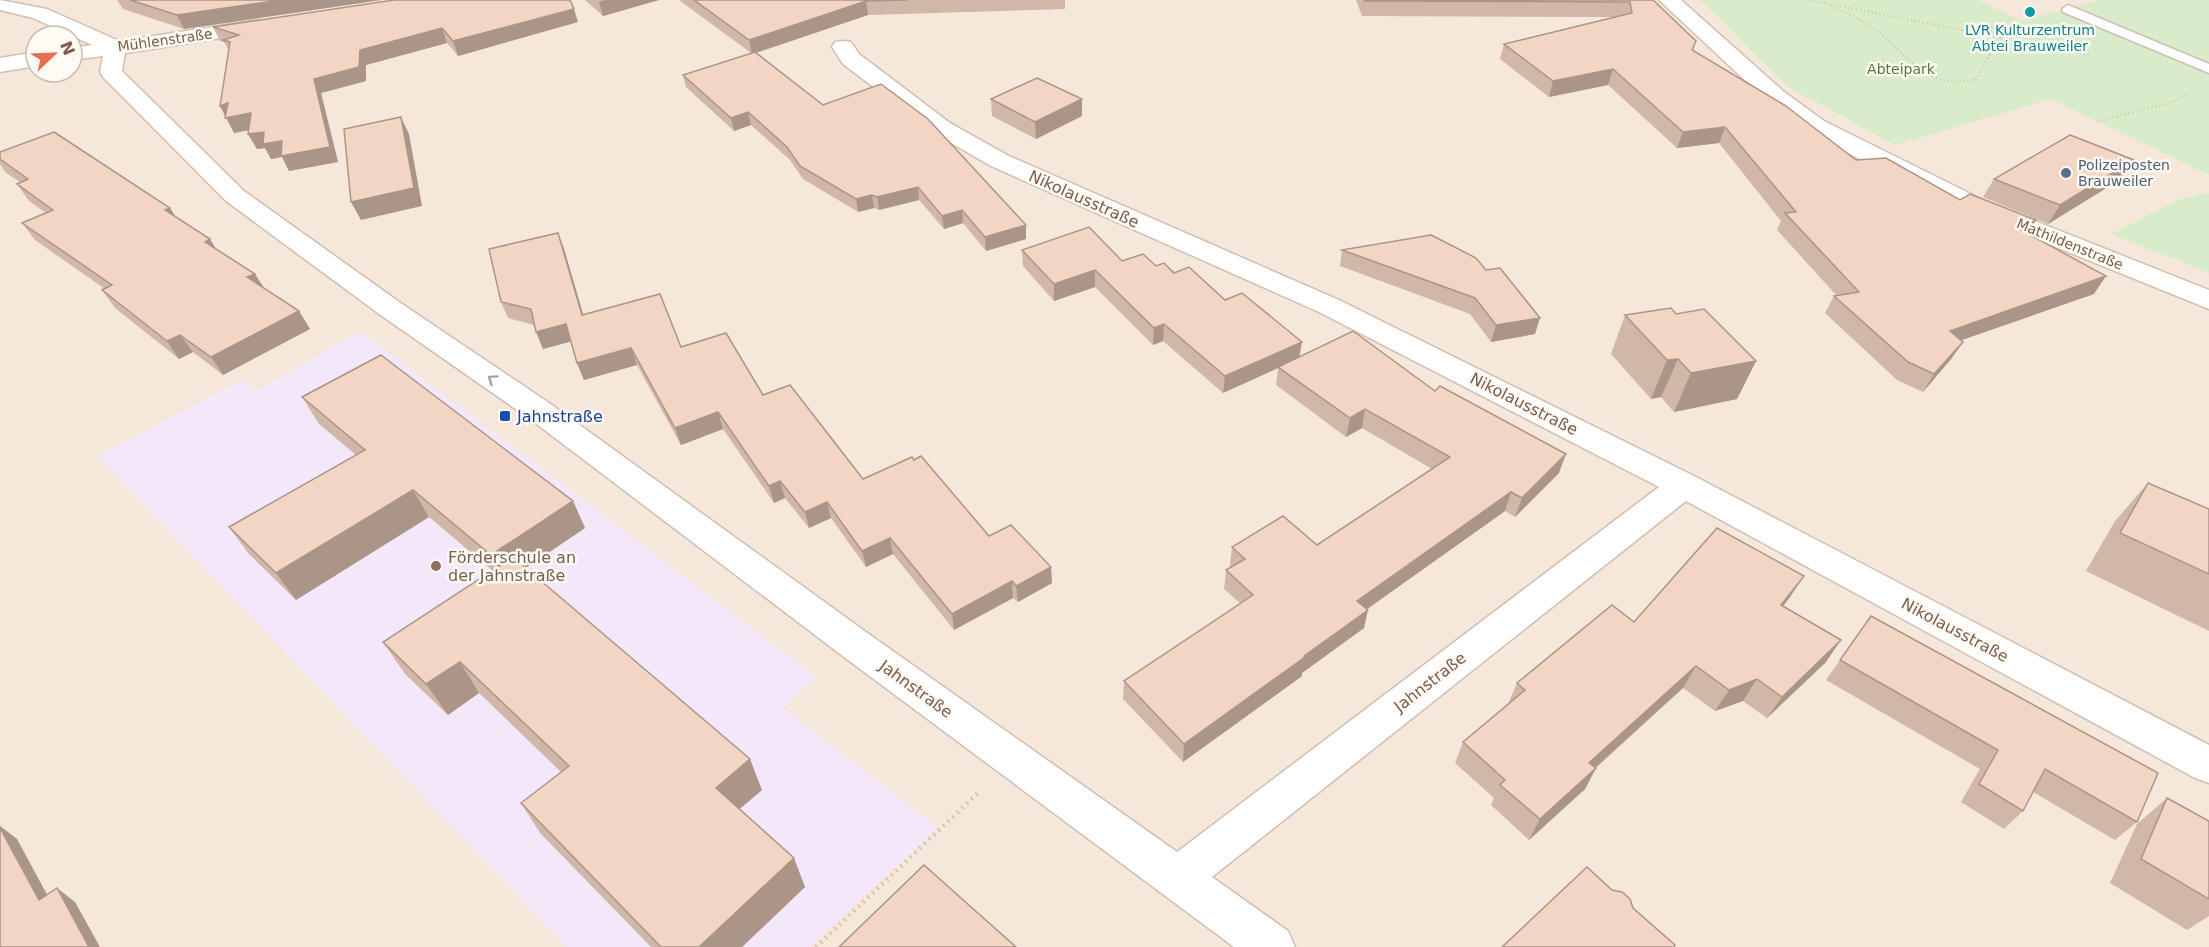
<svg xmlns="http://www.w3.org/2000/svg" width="2209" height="947" font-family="'DejaVu Sans',sans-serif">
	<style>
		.residential { fill: #f5e8da; fill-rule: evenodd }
		.education { fill: #f3e8fa }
		.green { fill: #d8ecc9 }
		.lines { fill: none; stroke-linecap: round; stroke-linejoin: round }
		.service-casing { stroke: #d1beb0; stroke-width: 3 }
		.minor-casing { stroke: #d1beb0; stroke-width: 3 }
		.tertiary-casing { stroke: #d1beb0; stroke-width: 3 }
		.path-far1 { stroke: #d9b8a5; stroke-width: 2; stroke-dasharray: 1 3; stroke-linecap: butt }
		.path { stroke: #d9b8a5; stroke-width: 4.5; stroke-dasharray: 1.5 5; stroke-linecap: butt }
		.service { fill: #fff; fill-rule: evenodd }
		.minor { fill: #fff; fill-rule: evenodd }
		.tertiary { fill: #fff; fill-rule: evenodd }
		.wall { fill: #d1b7a8 }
		.shaded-wall { fill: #aa9588 }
		.building { fill: #f3d5c3; stroke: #aa9588; stroke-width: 1.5 }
		.oneway { stroke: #af9d94 }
		.culture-dot { fill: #0f9aa8; stroke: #fffaf3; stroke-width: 2 }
		.service-dot { fill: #5c6f8a; stroke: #fffaf3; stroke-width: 2 }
		.transit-dot { fill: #1a4fb4; stroke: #fffaf3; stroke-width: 2 }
		.education-dot { fill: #8d6e63; stroke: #fffaf3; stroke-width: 2 }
		.labels { text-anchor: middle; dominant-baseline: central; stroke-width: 5; stroke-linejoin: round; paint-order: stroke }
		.far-culture-label { font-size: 14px; fill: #0d838f; stroke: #fffaf3 }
		.far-street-label { font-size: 14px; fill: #7a5c4d; stroke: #fffaf3 }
		.far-park-label { font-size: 14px; fill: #537a41; stroke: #fffaf3 }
		.far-service-label { font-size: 14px; fill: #4e5e75; stroke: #fffaf3; text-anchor: start }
		.street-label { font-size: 16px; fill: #7a5c4d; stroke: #fffaf3 }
		.transit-label { font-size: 16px; fill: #164399; stroke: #fffaf3; text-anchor: start }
		.education-label { font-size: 16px; fill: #785e54; stroke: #fffaf3; text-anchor: start }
	</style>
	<rect width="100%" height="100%" fill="#fdf6ec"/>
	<!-- residential -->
	<path class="residential" d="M 0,0 L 2209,0 L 2209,947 L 0,947 ZM 36,36 L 72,36 L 72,72 L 36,72 Z"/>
	<!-- education -->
	<path class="education" d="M 360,331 L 816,677 L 783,708 L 938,828 L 809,947 L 567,947 L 97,456 L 242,380 L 258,390 Z"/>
	<!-- green -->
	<g class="green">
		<path d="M 1700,0 L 1978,0 L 2021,21 L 2101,0 L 2209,0 L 2209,175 L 2051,99 L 1895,145 L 1790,88 Z"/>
		<path d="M 2209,193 L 2209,273 L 2111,234 L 2180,199 Z"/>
	</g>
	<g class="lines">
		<defs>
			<path id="service" d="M 2068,5 L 2209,64 L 2209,73 L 2063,12 L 2062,9 Z"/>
			<g id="minor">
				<path d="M 0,0 L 47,9 L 119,41 L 260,20 L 267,22 L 270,26 L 267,30 L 260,32 L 125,53 L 122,71 L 244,191 L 402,304 L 552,405 L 866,632 L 1177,852 L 1659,487 L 1319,312 L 991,166 L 934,133 L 843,64 L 832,47 L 835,42 L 843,41 L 851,42 L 859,54 L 950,123 L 1009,156 L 1339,300 L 1696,477 L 2209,745 L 2209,783 L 2195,778 L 1686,501 L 1212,877 L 1288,931 L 1295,947 L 1234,947 L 840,654 L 530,419 L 382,316 L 226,201 L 103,77 L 100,72 L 103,56 L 72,60 L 72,48 L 92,45 L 33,18 L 0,10 Z"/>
				<path d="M 36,52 L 36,66 L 0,72 L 0,58 Z"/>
			</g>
			<path id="tertiary" d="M 1659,0 L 1681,0 L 1783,91 L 1824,121 L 1987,202 L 2209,290 L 2209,309 L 1969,212 L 1861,160 L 1808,131 L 1767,101 Z"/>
		</defs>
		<!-- service casing -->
		<use href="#service" class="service-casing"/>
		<!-- minor casing -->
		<use href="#minor" class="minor-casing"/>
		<!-- tertiary casing -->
		<use href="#tertiary" class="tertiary-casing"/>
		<!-- path-far1 -->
		<g class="path-far1">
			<path d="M 1809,0 L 2090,55"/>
			<path d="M 1831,6 C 1845,13 1860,18 1873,28 C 1909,54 1925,92 1976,79 L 2000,37"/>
			<path d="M 2097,121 L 2167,104 L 2189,94"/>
		</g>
		<!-- path -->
		<path class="path" d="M 816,947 L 980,791"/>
		<!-- service -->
		<use href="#service" class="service"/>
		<!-- minor -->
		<use href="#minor" class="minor"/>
		<!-- tertiary -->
		<use href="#tertiary" class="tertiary"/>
	</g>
	<!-- wall -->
	<g class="wall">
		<path d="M 117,0 L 381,0 L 184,29 L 123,9 Z"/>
		<path d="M 585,0 L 659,0 L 603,16 Z"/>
		<path d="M 679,0 L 1065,0 L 1065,9 L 868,15 L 756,53 L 823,105 L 1026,239 L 986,251 L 963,223 L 944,229 L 919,200 L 879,210 L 874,208 L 858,212 L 803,179 L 790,160 L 751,125 L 734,131 L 686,87 L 683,75 L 751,53 Z"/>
		<path d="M 1356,0 L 1653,0 L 1696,41 L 1693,50 L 1856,160 L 1960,200 L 2036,220 L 2028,233 L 2094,294 L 1961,340 L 1963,342 L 1951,359 L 1923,392 L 1897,380 L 1825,313 L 1834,296 L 1837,296 L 1777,230 L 1781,221 L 1719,143 L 1677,148 L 1608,85 L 1549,97 L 1500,59 L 1504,44 L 1612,17 L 1362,16 Z"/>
		<path d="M 578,22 L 458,56 L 447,43 L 366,65 L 366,81 L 321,93 L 338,162 L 289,171 L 282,157 L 271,159 L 265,148 L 257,149 L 248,134 L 249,130 L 234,133 L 229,50 L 224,42 L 220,41 L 213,27 Z"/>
		<path d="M 991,99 L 1082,99 L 1082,116 L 1036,139 L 992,116 Z"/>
		<path d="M 0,152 L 170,208 L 176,217 L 216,249 L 255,274 L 263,288 L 299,311 L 310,329 L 223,375 L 193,352 L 179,359 L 115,308 L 102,290 L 105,289 L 35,240 L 22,223 L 46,213 L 29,201 L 17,184 L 20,182 L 5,172 L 0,164 Z"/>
		<path d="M 2134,160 L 2121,179 L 2048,224 L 1983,197 L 1994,179 Z"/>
		<path d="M 558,233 L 564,249 L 583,314 L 681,347 L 763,395 L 863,479 L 989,536 L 1051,567 L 1052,583 L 1018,602 L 1013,598 L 954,630 L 893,554 L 866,567 L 831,518 L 809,528 L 785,498 L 774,503 L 723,429 L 681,445 L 637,365 L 584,380 L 577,363 L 571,341 L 543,349 L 534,325 L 508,318 L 501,302 Z"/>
		<path d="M 1022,250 L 1122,261 L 1156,266 L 1174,273 L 1225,300 L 1300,356 L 1435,391 L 1559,473 L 1515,517 L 1505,511 L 1367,609 L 1364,628 L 1302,673 L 1302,676 L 1183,762 L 1123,699 L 1124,681 L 1240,603 L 1224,589 L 1226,570 L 1231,567 L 1230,566 L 1232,547 L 1317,545 L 1432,469 L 1362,428 L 1346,437 L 1276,385 L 1278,368 L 1223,393 L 1163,341 L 1153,345 L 1095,287 L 1054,301 L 1023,266 Z"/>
		<path d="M 1342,250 L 1486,270 L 1535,334 L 1491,342 L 1470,314 L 1340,266 Z"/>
		<path d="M 1676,314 L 1756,361 L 1737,399 L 1674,412 L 1661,397 L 1651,399 L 1611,354 L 1625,315 Z"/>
		<path d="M 302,397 L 573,501 L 585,528 L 526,568 L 762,790 L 739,809 L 805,887 L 742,947 L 651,947 L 540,833 L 521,803 L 561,772 L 479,693 L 448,715 L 405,674 L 383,642 L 493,571 L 429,517 L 296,600 L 249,554 L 229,527 L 356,455 L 319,424 Z"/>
		<path d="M 2148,483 L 2209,509 L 2209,631 L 2086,571 L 2115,521 Z"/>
		<path d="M 1790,597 L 1783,606 L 1826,662 L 1767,718 L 1743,701 L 1715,711 L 1683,688 L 1596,768 L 1585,789 L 1529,840 L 1491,805 L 1494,798 L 1455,763 L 1463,742 L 1508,704 L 1517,683 Z"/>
		<path d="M 1871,616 L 2137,822 L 2115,840 L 2033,792 L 2023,811 L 2004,829 L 1961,802 L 1980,769 L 1826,680 Z"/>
		<path d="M 2167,798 L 2209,821 L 2209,916 L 2187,930 L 2110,883 L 2137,824 Z"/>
	</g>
	<!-- shaded-wall -->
	<g class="shaded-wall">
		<path d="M 281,0 L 381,0 L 184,29 L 177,15 Z"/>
		<path d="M 605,0 L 659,0 L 603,16 L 599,2 Z"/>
		<path d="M 866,1 L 868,15 L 752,54 L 749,40 Z"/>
		<path d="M 574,9 L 578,22 L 458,56 L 453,41 Z"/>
		<path d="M 442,28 L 447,43 L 366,65 L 366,81 L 321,93 L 338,162 L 289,171 L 282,157 L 271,159 L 265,148 L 257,149 L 248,134 L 314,79 L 360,50 Z"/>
		<path d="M 1613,69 L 1608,85 L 1549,97 L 1553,81 Z"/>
		<path d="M 1082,99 L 1082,116 L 1036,139 L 1035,122 Z"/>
		<path d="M 228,103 L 251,113 L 260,128 L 234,133 L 220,106 Z"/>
		<path d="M 748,112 L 751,125 L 734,131 L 731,118 Z"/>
		<path d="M 401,117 L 409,134 L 422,206 L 361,220 L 351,202 Z"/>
		<path d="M 1725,127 L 1719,143 L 1677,148 L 1683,132 Z"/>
		<path d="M 2134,160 L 2121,179 L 2048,224 L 2060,205 Z"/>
		<path d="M 918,187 L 919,200 L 879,210 L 877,197 Z"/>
		<path d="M 872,195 L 874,208 L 858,212 L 856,199 Z"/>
		<path d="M 170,208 L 181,226 L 165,210 Z"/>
		<path d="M 962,210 L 963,223 L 944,229 L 942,216 Z"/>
		<path d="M 2036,220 L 2026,237 L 2021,230 Z"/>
		<path d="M 1026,225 L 1026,239 L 986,251 L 985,237 Z"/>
		<path d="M 558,233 L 564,249 L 588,331 L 582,315 Z"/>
		<path d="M 210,239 L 221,257 L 205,242 Z"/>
		<path d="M 1095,270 L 1095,287 L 1054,301 L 1054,284 Z"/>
		<path d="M 255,274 L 266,291 L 247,277 Z"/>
		<path d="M 2106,276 L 2094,294 L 1939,348 L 1950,331 Z"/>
		<path d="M 299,311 L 310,329 L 223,375 L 211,357 Z"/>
		<path d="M 1540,318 L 1535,334 L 1491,342 L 1496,325 Z"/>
		<path d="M 566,324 L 573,341 L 543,349 L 536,332 Z"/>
		<path d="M 1164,324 L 1163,341 L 1153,345 L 1154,328 Z"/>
		<path d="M 180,335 L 193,352 L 179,359 L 167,341 Z"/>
		<path d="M 1302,342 L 1299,359 L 1278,367 L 1278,368 L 1223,393 L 1225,376 Z"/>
		<path d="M 1963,342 L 1951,359 L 1923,392 L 1934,374 Z"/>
		<path d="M 631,348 L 637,365 L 584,380 L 577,363 Z"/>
		<path d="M 1678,359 L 1661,397 L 1651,399 L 1667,360 Z"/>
		<path d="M 1756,361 L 1737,399 L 1674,412 L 1691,373 Z"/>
		<path d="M 1365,409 L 1362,428 L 1346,437 L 1350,418 Z"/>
		<path d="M 718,412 L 723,429 L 681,445 L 675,428 Z"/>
		<path d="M 1566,454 L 1559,473 L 1515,517 L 1522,498 Z"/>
		<path d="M 780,481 L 785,498 L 774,503 L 769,486 Z"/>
		<path d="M 413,490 L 429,517 L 296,600 L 276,573 Z"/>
		<path d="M 1511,492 L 1505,511 L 1353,619 L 1357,601 Z"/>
		<path d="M 573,501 L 585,528 L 506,581 L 491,555 Z"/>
		<path d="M 827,502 L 831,518 L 809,528 L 805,512 Z"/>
		<path d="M 890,538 L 893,554 L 866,567 L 862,551 Z"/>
		<path d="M 1051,567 L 1052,583 L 1018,602 L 1016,586 Z"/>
		<path d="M 1804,576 L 1790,597 L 1767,627 L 1781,605 Z"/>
		<path d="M 1012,581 L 1013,598 L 954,630 L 952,614 Z"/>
		<path d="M 1368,610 L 1364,628 L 1302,673 L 1302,676 L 1183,762 L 1184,744 L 1304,656 Z"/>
		<path d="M 1841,640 L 1826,662 L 1767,718 L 1782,697 Z"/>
		<path d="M 460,662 L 479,693 L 448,715 L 426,684 Z"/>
		<path d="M 1696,666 L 1683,688 L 1578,783 L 1589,763 Z"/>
		<path d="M 1757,679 L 1743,701 L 1715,711 L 1729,690 Z"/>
		<path d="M 750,759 L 762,790 L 729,818 L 716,788 Z"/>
		<path d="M 1596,768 L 1585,789 L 1529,840 L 1540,819 Z"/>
		<path d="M 0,826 L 17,839 L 57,913 L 39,900 L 0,828 Z"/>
		<path d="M 794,858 L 805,887 L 742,947 L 699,947 Z"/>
		<path d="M 57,888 L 75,902 L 100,947 L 89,947 Z"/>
	</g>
	<!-- building -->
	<g class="building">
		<path d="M 130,0 L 281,0 L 177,15 Z"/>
		<path d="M 394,0 L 570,0 L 574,9 L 453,41 L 442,28 L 360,50 L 359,67 L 314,79 L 330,147 L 281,156 L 282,141 L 263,144 L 264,132 L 248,134 L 251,113 L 225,118 L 228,103 L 220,106 L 230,42 L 223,40 L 239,35 L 213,27 Z"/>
		<path d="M 694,0 L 907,0 L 866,1 L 749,40 Z"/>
		<path d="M 1364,0 L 1653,0 L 1696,41 L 1692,50 L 1786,106 L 1856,160 L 1886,158 L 1960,200 L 1970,194 L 2036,220 L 2021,230 L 2106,276 L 1950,331 L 1963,342 L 1934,374 L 1908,362 L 1834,296 L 1859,292 L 1785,213 L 1796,212 L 1725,127 L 1683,132 L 1613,69 L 1553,81 L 1504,44 L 1632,13 L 1630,2 L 1364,1 Z"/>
		<path d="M 755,52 L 823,105 L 881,84 L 928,119 L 1026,225 L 985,237 L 962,210 L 942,216 L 918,187 L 877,197 L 872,195 L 856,199 L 800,166 L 787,147 L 748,112 L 731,118 L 683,75 Z"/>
		<path d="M 1037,78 L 1082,99 L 1035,122 L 991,99 Z"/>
		<path d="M 401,117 L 414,188 L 351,202 L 344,129 Z"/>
		<path d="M 54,132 L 170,208 L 165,210 L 210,239 L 205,242 L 255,274 L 247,277 L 299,311 L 211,357 L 180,335 L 167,341 L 102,290 L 112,285 L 22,223 L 53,210 L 17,184 L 28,179 L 0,159 L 0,152 Z"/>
		<path d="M 2070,135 L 2134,160 L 2060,205 L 1994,179 Z"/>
		<path d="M 1089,227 L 1122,261 L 1143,254 L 1156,266 L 1164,263 L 1174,273 L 1189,267 L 1225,300 L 1242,293 L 1302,342 L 1225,376 L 1164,324 L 1154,328 L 1095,270 L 1054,284 L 1022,250 Z"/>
		<path d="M 558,233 L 582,315 L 660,294 L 681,347 L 726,333 L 763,395 L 790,385 L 863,479 L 912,457 L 914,460 L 921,456 L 989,536 L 1011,525 L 1051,567 L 1016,586 L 1012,581 L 952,614 L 890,538 L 862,551 L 827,502 L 805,512 L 780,481 L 769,486 L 718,412 L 675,428 L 631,348 L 577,363 L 566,324 L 536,332 L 531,309 L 501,302 L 489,249 Z"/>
		<path d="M 1431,235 L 1476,258 L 1486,270 L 1500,268 L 1540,318 L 1496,325 L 1475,298 L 1342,250 Z"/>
		<path d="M 1671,308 L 1676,314 L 1704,309 L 1756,361 L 1691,373 L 1678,359 L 1667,360 L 1625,315 Z"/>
		<path d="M 1353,331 L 1435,391 L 1440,386 L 1566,454 L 1522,498 L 1511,492 L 1357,601 L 1368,610 L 1304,656 L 1305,657 L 1184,744 L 1124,681 L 1253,595 L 1226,570 L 1245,559 L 1232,547 L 1283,516 L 1317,545 L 1450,457 L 1365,409 L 1350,418 L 1278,367 Z"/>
		<path d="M 381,355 L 573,501 L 491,555 L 413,490 L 276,573 L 229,527 L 365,450 L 302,397 Z"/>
		<path d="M 2148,483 L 2209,509 L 2209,574 L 2120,533 Z"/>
		<path d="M 1717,528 L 1804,576 L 1781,605 L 1841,640 L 1782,697 L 1757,679 L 1729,690 L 1696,666 L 1589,763 L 1596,768 L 1540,819 L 1500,785 L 1505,780 L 1463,742 L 1525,690 L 1517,683 L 1612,605 L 1634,622 Z"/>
		<path d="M 513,557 L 750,759 L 716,788 L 794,858 L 699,947 L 661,947 L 521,803 L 569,766 L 460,662 L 426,684 L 383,642 Z"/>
		<path d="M 1871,616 L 2158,773 L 2137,822 L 2045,769 L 2023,811 L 1979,784 L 1998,750 L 1840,660 Z"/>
		<path d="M 2167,798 L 2209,821 L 2209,899 L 2141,859 Z"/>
		<path d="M 0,828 L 39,900 L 57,888 L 89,947 L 0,947 Z"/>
		<path d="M 924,865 L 1016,947 L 839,947 Z"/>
		<path d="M 1587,867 L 1612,890 L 1622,892 L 1630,899 L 1633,908 L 1675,945 L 1674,947 L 1502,947 Z"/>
	</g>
	<!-- one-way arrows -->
	<defs><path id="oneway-chevron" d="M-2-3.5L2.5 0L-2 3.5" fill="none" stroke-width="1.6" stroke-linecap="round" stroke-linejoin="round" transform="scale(1.5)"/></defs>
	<use class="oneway" href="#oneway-chevron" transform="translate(492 379) rotate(-145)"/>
	<!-- markers -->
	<circle class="culture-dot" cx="2030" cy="12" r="6"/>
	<circle class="service-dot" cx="2066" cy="173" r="6"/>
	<rect class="transit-dot" x="499" y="410" width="12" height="12" rx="3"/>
	<circle class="education-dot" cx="436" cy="566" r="6"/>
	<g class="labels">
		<!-- far-culture labels -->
		<g class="far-culture-label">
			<text x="2030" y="30">LVR Kulturzentrum<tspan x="2030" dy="16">Abtei Brauweiler</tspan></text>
		</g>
		<!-- far-street labels -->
		<g class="far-street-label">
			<text transform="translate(165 40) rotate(-8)">Mühlenstraße</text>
			<text transform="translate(2070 244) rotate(22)">Mathildenstraße</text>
		</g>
		<!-- far-park labels -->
		<g class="far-park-label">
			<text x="1901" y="69">Abteipark</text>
		</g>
		<!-- far-service labels -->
		<g class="far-service-label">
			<text x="2078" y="165">Polizeiposten<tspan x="2078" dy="16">Brauweiler</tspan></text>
		</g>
		<!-- street labels -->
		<g class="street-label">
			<text transform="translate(1084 199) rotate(24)">Nikolausstraße</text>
			<text transform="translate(1524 404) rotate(27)">Nikolausstraße</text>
			<text transform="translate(1955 630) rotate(28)">Nikolausstraße</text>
			<text transform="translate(1430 682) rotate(-38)">Jahnstraße</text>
			<text transform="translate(916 689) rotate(36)">Jahnstraße</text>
		</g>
		<!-- transit labels -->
		<g class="transit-label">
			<text x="517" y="416">Jahnstraße</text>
		</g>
		<!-- education labels -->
		<g class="education-label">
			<text x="448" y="557">Förderschule an<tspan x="448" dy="18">der Jahnstraße</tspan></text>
		</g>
	</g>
	<!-- north arrow -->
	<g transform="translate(54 54) rotate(67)"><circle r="28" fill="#fffaf3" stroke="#cabbb1" stroke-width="1.5"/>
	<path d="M0-4.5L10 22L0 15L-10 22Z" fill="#e76f51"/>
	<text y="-9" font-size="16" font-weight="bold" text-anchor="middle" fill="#7a5c4d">N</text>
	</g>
</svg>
